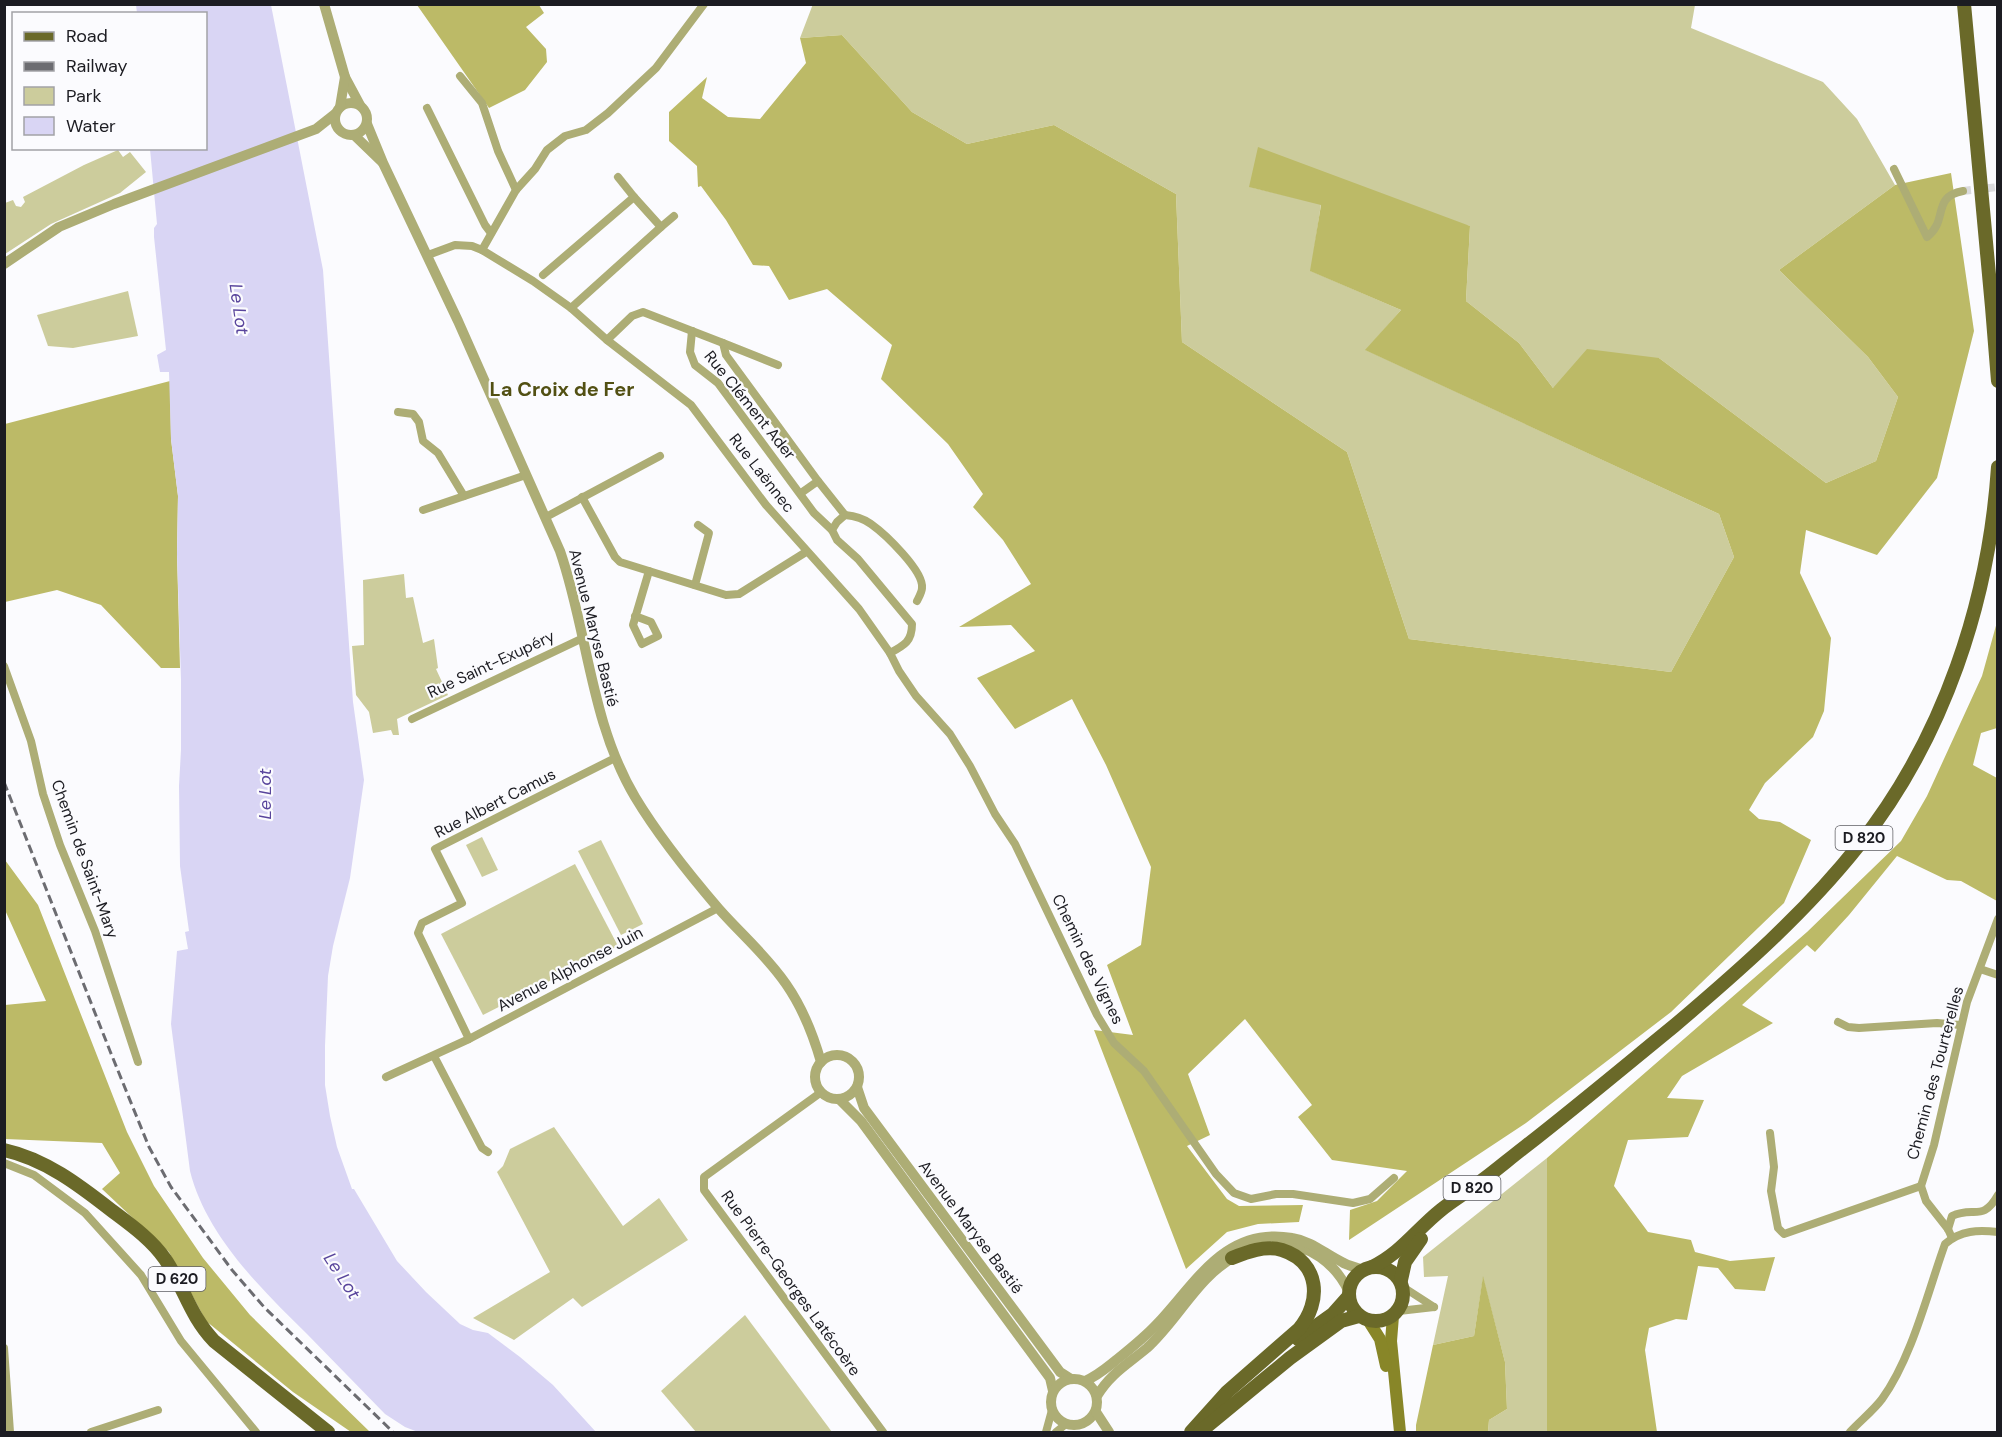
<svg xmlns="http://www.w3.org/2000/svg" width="2002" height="1437" font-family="'DM Sans',sans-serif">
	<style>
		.green { fill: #cccc9c }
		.forest { fill: #bcba67 }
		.water { fill: #d9d5f4 }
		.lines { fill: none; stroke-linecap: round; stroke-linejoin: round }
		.minor-tunnel { stroke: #dadadd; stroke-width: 8; stroke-dasharray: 8 4; stroke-linecap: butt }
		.minor { stroke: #adad75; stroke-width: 8 }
		.tertiary { stroke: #adad75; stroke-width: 10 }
		.secondary { stroke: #888628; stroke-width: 12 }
		.primary { stroke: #6a6929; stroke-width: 14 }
		.rail { stroke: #6c6c71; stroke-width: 3; stroke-dasharray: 9 4.5; stroke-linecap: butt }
		.labels { text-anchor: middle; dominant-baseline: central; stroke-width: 4.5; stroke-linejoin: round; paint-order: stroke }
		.shield { fill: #fbfbfe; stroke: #5f5f64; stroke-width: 1.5 }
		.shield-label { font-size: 15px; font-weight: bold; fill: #1c1c22 }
		.street-label { font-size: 16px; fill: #1c1c22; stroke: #fbfbfe }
		.water-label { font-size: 18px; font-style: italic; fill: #59459c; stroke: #fbfbfe }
		.quarter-label { font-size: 20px; font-weight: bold; fill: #525013; stroke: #fbfbfe }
	</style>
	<rect width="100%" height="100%" fill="#fbfbfe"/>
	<!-- green -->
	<g class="green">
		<path d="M 813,4 L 1695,5 L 1691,28 L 1823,82 L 1857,119 L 1895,185 L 1779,270 L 1868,357 L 1898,397 L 1876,461 L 1826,483 L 1659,358 L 1553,388 L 1519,343 L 1466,301 L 1470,226 L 1250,187 L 1321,204 L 1311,271 L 1401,310 L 1366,350 L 1719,514 L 1734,557 L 1671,672 L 1409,639 L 1347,452 L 1182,342 L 1176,194 L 1054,125 L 967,144 L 912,112 L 842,35 L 800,38 Z"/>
		<path d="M 118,150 L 123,157 L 130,152 L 146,172 L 120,193 L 51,224 L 5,254 L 5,203 L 13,200 L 16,206 L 21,207 L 25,202 L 23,197 L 84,165 Z"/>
		<path d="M 128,291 L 138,336 L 73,348 L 48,346 L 37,315 Z"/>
		<path d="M 404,574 L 406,598 L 413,597 L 423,643 L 434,639 L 438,668 L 436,669 L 448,695 L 397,719 L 399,735 L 393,735 L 391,730 L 373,733 L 369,712 L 356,695 L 352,646 L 364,645 L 363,580 Z"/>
		<path d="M 482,837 L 498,870 L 482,877 L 466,845 Z"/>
		<path d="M 601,840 L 643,924 L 621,935 L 578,851 Z"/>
		<path d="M 575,864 L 618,946 L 483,1015 L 441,934 Z"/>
		<path d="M 554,1127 L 623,1226 L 659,1198 L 688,1240 L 582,1307 L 573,1298 L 514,1340 L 473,1318 L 550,1272 L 497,1172 L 503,1166 L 510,1149 Z"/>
		<path d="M 1547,1158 L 1547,1432 L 1488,1432 L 1489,1420 L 1507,1409 L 1505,1362 L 1483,1278 L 1474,1336 L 1433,1345 L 1448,1276 L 1424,1277 L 1423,1257 Z"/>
		<path d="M 745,1315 L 832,1432 L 696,1432 L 661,1391 Z"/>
	</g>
	<!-- forest -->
	<g class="forest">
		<path d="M 417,5 L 539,5 L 544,13 L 526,27 L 546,49 L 547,62 L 525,90 L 489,108 Z"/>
		<path d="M 842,35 L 912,112 L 967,144 L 1054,125 L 1176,194 L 1182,342 L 1347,452 L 1409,639 L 1671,672 L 1734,557 L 1719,514 L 1365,350 L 1401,310 L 1310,271 L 1321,205 L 1249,187 L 1258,147 L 1470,226 L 1466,301 L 1519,343 L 1553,388 L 1587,349 L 1659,358 L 1826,483 L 1876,461 L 1898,397 L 1868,357 L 1779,270 L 1895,185 L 1951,173 L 1974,331 L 1937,478 L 1877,555 L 1806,530 L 1800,573 L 1831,638 L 1824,711 L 1813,737 L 1765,783 L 1749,810 L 1759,819 L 1780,822 L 1811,840 L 1784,903 L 1671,1012 L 1526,1123 L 1349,1240 L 1350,1210 L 1377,1201 L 1407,1171 L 1332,1160 L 1298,1117 L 1312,1105 L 1245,1019 L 1188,1074 L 1210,1135 L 1187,1146 L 1227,1199 L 1239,1206 L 1303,1205 L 1299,1222 L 1258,1224 L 1227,1232 L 1186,1269 L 1094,1030 L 1133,1035 L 1107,965 L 1141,945 L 1151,867 L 1106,765 L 1072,699 L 1015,729 L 977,678 L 1035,651 L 1011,625 L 959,627 L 1031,584 L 1003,540 L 973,507 L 983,494 L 948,444 L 881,379 L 892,345 L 827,289 L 789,300 L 769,266 L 753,265 L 726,220 L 701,186 L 698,187 L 697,166 L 669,141 L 669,112 L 707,77 L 702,98 L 728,117 L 760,119 L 806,63 L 800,38 Z"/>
		<path d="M 170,381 L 171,439 L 178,496 L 177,554 L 180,668 L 161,668 L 101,605 L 57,590 L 5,602 L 5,424 Z"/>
		<path d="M 1997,622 L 1997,728 L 1981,733 L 1973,765 L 1997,778 L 1997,901 L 1961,881 L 1947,880 L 1897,856 L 1849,915 L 1815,952 L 1807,945 L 1742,1005 L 1773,1023 L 1682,1076 L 1667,1098 L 1704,1100 L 1688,1137 L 1628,1140 L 1614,1186 L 1648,1232 L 1691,1240 L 1695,1252 L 1730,1261 L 1775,1257 L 1765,1291 L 1735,1289 L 1718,1268 L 1698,1266 L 1687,1320 L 1676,1319 L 1649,1328 L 1645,1350 L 1657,1432 L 1547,1432 L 1547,1158 L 1807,932 L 1901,841 L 1927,796 L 1982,676 Z"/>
		<path d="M 5,860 L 38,905 L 127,1132 L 154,1186 L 203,1258 L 250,1315 L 370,1432 L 351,1432 L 293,1392 L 206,1321 L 169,1252 L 102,1189 L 120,1173 L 102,1143 L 5,1139 L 5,1005 L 46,1001 L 5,910 Z"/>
		<path d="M 1483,1276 L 1505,1362 L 1507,1409 L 1489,1420 L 1488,1432 L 1416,1432 L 1416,1425 L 1433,1345 L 1474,1336 Z"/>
	</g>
	<!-- water -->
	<path class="water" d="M 136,5 L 271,5 L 323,270 L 353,702 L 364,780 L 350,878 L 333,946 L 328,976 L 325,1046 L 325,1085 L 330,1116 L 337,1147 L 352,1189 L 354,1189 L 397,1261 L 426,1292 L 460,1324 L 473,1330 L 488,1333 L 520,1357 L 553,1385 L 596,1432 L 418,1432 L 405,1427 L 385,1414 C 359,1387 333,1361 307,1334 C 261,1289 206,1235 190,1171 L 171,1024 L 177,951 L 188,949 L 185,932 L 189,931 L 180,866 L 179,786 L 181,750 L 181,680 L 177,554 L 178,496 L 171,439 L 169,372 L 160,372 L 157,355 L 166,350 L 154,237 L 154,228 L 157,224 L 150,149 L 206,148 L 206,14 L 137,13 Z"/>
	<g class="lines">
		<!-- minor-tunnel -->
		<path class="minor-tunnel" d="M 1963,191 L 1998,187"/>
		<!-- minor -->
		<g class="minor">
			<path d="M 460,76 L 482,103 L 498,151 L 516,190"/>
			<path d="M 427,108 L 485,225 L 491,233"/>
			<path d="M 1894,169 L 1927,237 C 1949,220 1931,197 1963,191"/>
			<path d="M 618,177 L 634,197"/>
			<path d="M 661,227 L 674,216"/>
			<path d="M 482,250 L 516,190 L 535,169 L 547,150 L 565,136 L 586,130 L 608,113 L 656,68 L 704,4"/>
			<path d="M 428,255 L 455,245 L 472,246 L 482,250 L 533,281 L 571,308 L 607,340 L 691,405 L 766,505 L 859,609 L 890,653 L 899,671 L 916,696 L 950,734 L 970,766 L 995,814 L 1015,844 L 1097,1015 L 1114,1043 L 1144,1071 L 1216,1174 L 1234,1193 L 1251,1199 L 1276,1194 L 1293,1194 L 1353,1203 L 1370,1199 L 1394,1178"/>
			<path d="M 543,275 L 634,197 L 661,227 L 571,308"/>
			<path d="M 692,331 L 690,352 L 695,365 L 718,383 L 814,513 L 832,530"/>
			<path d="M 607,340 L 632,316 L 643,312 L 723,343 L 726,355 L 818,481 L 801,493"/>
			<path d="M 723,343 L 778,365"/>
			<path d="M 398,412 L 413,414 L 419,422 L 423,441 L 438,453 L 464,496"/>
			<path d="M 818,481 L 845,515"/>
			<path d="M 582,497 L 615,557 L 620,562 L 726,595 L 739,594 L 806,552"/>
			<path d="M 423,510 L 526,475"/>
			<path d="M 546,517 L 660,456"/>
			<path d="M 695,585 L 709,533 L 698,525"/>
			<path d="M 635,616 L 651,622 L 658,636 L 642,644 L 633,625 L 649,571"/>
			<path d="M 890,653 C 905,645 912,641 912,624 L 858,559 L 837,540 L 832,530 L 837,522 L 845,515 C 855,516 863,518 871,524 C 885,534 924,571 922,588 C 922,592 919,597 917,601"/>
			<path d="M 4,666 L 31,741 L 43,794 L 60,845 L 95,931 L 138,1062"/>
			<path d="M 412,719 L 583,638"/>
			<path d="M 1980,969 L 1998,975"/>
			<path d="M 1838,1022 L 1848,1027 L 1859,1028 L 1937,1023 L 1960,1025"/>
			<path d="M 469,1039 L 418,933 L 422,923 L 462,903 L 435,849 L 615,758"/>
			<path d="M 434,1056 L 482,1148 L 488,1152"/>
			<path d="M 386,1077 L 469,1039 L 718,908"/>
			<path d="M 820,1093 L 704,1177 L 704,1190 L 883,1432"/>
			<path d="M 1770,1133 L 1774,1167 L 1771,1191 L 1778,1228 L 1784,1234 L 1921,1186"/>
			<path d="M 4,1163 L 34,1175 L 85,1213 L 141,1275 L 181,1341 L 256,1432"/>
			<path d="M 1948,1229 L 1952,1216 C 1974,1205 1982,1223 1998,1195"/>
			<path d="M 1952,1238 L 1948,1229 L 1926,1201 L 1921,1186 L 1934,1145 L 1967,1002 L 1998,919"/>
			<path d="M 1403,1287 L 1434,1307"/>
			<path d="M 1399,1311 L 1434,1307"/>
			<path d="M 4,1348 L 10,1432"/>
			<path d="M 91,1432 L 158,1410"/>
			<path d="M 1046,1432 L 1052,1410"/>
			<path d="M 1056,1432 L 1066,1424"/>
			<path d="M 1850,1432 C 1860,1421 1873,1411 1882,1399 C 1912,1358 1928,1291 1945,1244 C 1961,1230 1978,1230 1998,1232"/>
		</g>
		<!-- tertiary -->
		<g class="tertiary">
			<path d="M 324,4 L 345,77 L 360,105"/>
			<circle cx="351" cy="119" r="16"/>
			<path d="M 340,107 L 345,77"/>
			<path d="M 367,124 L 383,163 L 458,321 L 560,551 C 588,632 590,721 635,797 C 659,837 689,874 719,909 C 741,934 767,956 786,984 C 802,1007 813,1034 821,1062"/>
			<path d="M 354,135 L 382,162"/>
			<path d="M 4,264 L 59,227 L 114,204 L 316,129 L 335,114"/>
			<circle cx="837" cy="1077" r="22"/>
			<path d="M 857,1087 L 864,1108 L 1060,1372 L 1071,1379"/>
			<path d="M 840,1100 L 861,1121 L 1050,1378 L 1053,1391"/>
			<path d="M 1276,1244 C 1309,1243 1336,1264 1349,1292"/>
			<circle cx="1074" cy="1402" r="23"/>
			<path d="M 1085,1381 C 1097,1376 1105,1369 1115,1361 C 1130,1349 1144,1338 1157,1324 C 1196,1283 1225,1226 1292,1238 C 1312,1241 1325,1254 1342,1262 C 1348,1266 1356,1267 1363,1270"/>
			<path d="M 1097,1396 C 1110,1374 1128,1364 1147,1348 C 1179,1319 1199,1274 1238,1255"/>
			<path d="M 1096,1412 L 1109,1432"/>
		</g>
		<!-- secondary -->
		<g class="secondary">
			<path d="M 1393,1316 L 1391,1341 L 1400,1432"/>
			<path d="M 1368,1320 L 1380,1339 L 1386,1366"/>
		</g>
		<!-- primary -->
		<g class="primary">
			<path d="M 1964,4 L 1992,307 L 1998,381"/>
			<path d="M 4,1150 C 45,1159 79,1185 111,1210 C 131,1225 151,1239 165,1259 C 184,1287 190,1316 214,1341 L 328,1432"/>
			<circle cx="1376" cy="1294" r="27"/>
			<path d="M 1372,1267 C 1400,1254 1417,1229 1441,1210 C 1452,1201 1464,1194 1476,1185 C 1493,1173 1509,1159 1526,1146 C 1576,1107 1625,1066 1674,1026 C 1740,970 1805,913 1859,845 C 1944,738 1989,601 1998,467"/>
			<path d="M 1401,1280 L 1405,1262 L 1421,1239"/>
			<path d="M 1298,1339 L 1333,1314 L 1349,1296"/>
			<path d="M 1191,1432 L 1227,1392 L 1299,1329 C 1322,1302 1320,1262 1282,1250 C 1265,1245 1247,1252 1232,1258"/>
			<path d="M 1200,1432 L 1290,1358 L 1341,1321 L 1359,1316"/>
		</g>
		<!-- rail -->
		<path class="rail" d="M 4,782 L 110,1051 L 149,1147 L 171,1187 L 232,1270 L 264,1307 L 393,1432"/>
	</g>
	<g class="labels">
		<!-- shield labels -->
		<g class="shield">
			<rect x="1835.5" y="826" width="57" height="24" rx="4.5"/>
			<rect x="1443.5" y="1176" width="57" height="24" rx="4.5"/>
			<rect x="148.5" y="1267" width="57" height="24" rx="4.5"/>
		</g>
		<g class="shield-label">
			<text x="1864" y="838">D 820</text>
			<text x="1472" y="1188">D 820</text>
			<text x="177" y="1279">D 620</text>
		</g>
		<!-- street labels -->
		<g class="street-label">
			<text transform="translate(750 405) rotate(51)">Rue Clément Ader</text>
			<text transform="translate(762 473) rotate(52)">Rue Laënnec</text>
			<text transform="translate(594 628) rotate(76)">Avenue Maryse Bastié</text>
			<text transform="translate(491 664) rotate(-25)">Rue Saint-Exupéry</text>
			<text transform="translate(495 803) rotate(-27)">Rue Albert Camus</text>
			<text transform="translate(85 859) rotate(70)">Chemin de Saint-Mary</text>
			<text transform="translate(1088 959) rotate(64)">Chemin des Vignes</text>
			<text transform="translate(570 969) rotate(-28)">Avenue Alphonse Juin</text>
			<text transform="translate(1935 1073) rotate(-75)">Chemin des Tourterelles</text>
			<text transform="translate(971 1227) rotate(53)">Avenue Maryse Bastié</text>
			<text transform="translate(791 1283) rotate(54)">Rue Pierre-Georges Latécoère</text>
		</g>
		<!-- water labels -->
		<g class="water-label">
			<text transform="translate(239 309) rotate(82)">Le Lot</text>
			<text transform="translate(265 794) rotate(-90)">Le Lot</text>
			<text transform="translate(342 1276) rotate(57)">Le Lot</text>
		</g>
		<!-- quarter labels -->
		<g class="quarter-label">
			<text x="562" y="389">La Croix de Fer</text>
		</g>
	</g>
	<!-- border -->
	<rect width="2002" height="1437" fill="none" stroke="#1c1c22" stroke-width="12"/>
	<!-- legend -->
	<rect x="12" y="12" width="195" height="138" fill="#fbfbfe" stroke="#a2a2a6" stroke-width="1.5"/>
	<rect x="24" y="32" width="30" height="9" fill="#6a6929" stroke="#a2a2a6" stroke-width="1.5"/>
	<text x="66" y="42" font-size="18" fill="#1c1c22">Road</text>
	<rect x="24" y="62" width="30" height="9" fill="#6c6c71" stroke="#a2a2a6" stroke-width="1.5"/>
	<text x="66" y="72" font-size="18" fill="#1c1c22">Railway</text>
	<rect x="24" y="87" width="30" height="18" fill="#cccc9c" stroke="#a2a2a6" stroke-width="1.5"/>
	<text x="66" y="102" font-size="18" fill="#1c1c22">Park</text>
	<rect x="24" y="117" width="30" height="18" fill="#d9d5f4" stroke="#a2a2a6" stroke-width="1.5"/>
	<text x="66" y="132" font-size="18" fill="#1c1c22">Water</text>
</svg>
